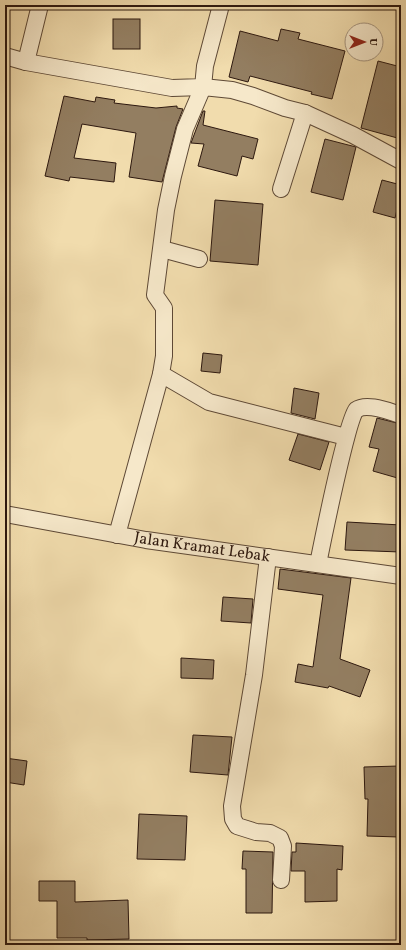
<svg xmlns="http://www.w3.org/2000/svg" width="406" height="950" font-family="Vollkorn,serif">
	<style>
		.building { fill: #937e61; stroke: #2d180f }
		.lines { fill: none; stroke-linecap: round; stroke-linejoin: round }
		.minor-casing { stroke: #5e4936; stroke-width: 18 }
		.minor { stroke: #f6e8ca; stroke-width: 16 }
		.labels { text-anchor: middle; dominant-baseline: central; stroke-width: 4; stroke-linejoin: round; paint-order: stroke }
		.street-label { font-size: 16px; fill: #2d180f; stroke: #f6e8ca }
	</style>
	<rect width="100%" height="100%" fill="#f1dcad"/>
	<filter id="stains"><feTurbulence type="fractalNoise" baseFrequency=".005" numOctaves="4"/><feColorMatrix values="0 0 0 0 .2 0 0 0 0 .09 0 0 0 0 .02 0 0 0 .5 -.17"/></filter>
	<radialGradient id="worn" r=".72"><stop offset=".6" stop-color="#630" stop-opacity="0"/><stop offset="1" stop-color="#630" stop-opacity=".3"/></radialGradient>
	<!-- building -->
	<g class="building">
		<rect x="113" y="19" width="27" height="30"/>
		<path d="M 281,29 L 300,33 L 298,39 L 345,51 L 332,99 L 311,94 L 312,92 L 250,76 L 248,82 L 229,77 L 240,31 L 278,41 Z"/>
		<path d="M 378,61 L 401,67 L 401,139 L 361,128 Z"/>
		<path d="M 64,96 L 95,102 L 96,97 L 115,100 L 114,103 L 156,108 L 177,106 L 177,108 L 183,109 L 176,127 L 162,182 L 129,177 L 136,133 L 82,124 L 74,158 L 116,163 L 114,182 L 70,177 L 69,181 L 45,176 Z"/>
		<path d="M 203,111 L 205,111 L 203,125 L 258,139 L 253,159 L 242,156 L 237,176 L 198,166 L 204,144 L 191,143 Z"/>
		<path d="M 325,139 L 356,147 L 343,200 L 311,192 Z"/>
		<path d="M 382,180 L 401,185 L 401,193 L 395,218 L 373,212 Z"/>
		<path d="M 215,200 L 263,204 L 258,265 L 210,261 Z"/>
		<path d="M 203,353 L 222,355 L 220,373 L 201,371 Z"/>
		<path d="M 294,388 L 319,393 L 315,419 L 291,413 Z"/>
		<path d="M 377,418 L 401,424 L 401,479 L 373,471 L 379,449 L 369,447 Z"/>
		<path d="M 298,434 L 329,442 L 320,470 L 289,460 Z"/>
		<path d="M 347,522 L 401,525 L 401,552 L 345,550 Z"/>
		<path d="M 280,569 L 351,578 L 340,659 L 370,670 L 360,697 L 329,686 L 328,688 L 295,682 L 298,664 L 313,667 L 323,595 L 278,589 Z"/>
		<path d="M 223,597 L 253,599 L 251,623 L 221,621 Z"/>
		<path d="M 181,658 L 214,660 L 213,679 L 181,678 Z"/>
		<path d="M 193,735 L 232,737 L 228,775 L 190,772 Z"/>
		<path d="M 5,758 L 27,761 L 24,785 L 5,782 Z"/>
		<path d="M 399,766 L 399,837 L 367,836 L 368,799 L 365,799 L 364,767 Z"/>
		<path d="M 139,814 L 187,816 L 185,860 L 137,859 Z"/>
		<path d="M 296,843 L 343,846 L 342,870 L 337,869 L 337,901 L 305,902 L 305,871 L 291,871 L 292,852 L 296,852 Z"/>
		<path d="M 243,851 L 273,852 L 272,913 L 246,913 L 246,869 L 242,869 Z"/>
		<path d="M 39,881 L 75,881 L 75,902 L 128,900 L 129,939 L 87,940 L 87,938 L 57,938 L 57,901 L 39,901 Z"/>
	</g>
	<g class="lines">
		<defs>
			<g id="minor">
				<path d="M 5,56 L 26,62 L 172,88 L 203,87 L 205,66 L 221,5"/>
				<path d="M 26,62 L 40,5"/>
				<path d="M 281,189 L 305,113"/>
				<path d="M 162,249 L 199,259"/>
				<path d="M 346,437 L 209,402 L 161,374 L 164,356 L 164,308 L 155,295 L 166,210 L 173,176 L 185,129 L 203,87 L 232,90 L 253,96 L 285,108 L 305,113 L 353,135 L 401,161"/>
				<path id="s1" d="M 5,514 L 146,540 L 401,576"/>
				<path d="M 117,535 L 161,374"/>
				<path d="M 268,557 L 254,675 L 232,806 L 233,819 L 237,826 L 256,832 L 270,833 L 280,838 L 283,846 L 281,880"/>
				<path d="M 318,564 C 322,544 348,416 356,410 C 367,402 390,412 401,415"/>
			</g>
		</defs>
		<!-- minor casing -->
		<use href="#minor" class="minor-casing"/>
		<!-- minor -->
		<use href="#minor" class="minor"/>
	</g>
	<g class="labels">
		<!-- street labels -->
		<g class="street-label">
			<text stroke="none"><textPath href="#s1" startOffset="200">Jalan Kramat Lebak</textPath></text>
		</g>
	</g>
	<!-- margin -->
	<rect width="406" height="950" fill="none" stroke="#f1dcad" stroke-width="20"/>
	<rect x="6" y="6" width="394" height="938" fill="none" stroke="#2d180f" stroke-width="2"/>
	<rect x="10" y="10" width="386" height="930" fill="none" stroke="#2d180f"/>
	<!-- north arrow -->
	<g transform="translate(364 42) rotate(90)"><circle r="19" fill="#f6e8ca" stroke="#a6957f"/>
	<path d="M0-3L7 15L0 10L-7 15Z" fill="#8f2418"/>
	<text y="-6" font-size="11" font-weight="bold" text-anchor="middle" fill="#2d180f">U</text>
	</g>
	<rect width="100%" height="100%" filter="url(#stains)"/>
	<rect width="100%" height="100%" fill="url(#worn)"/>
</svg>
